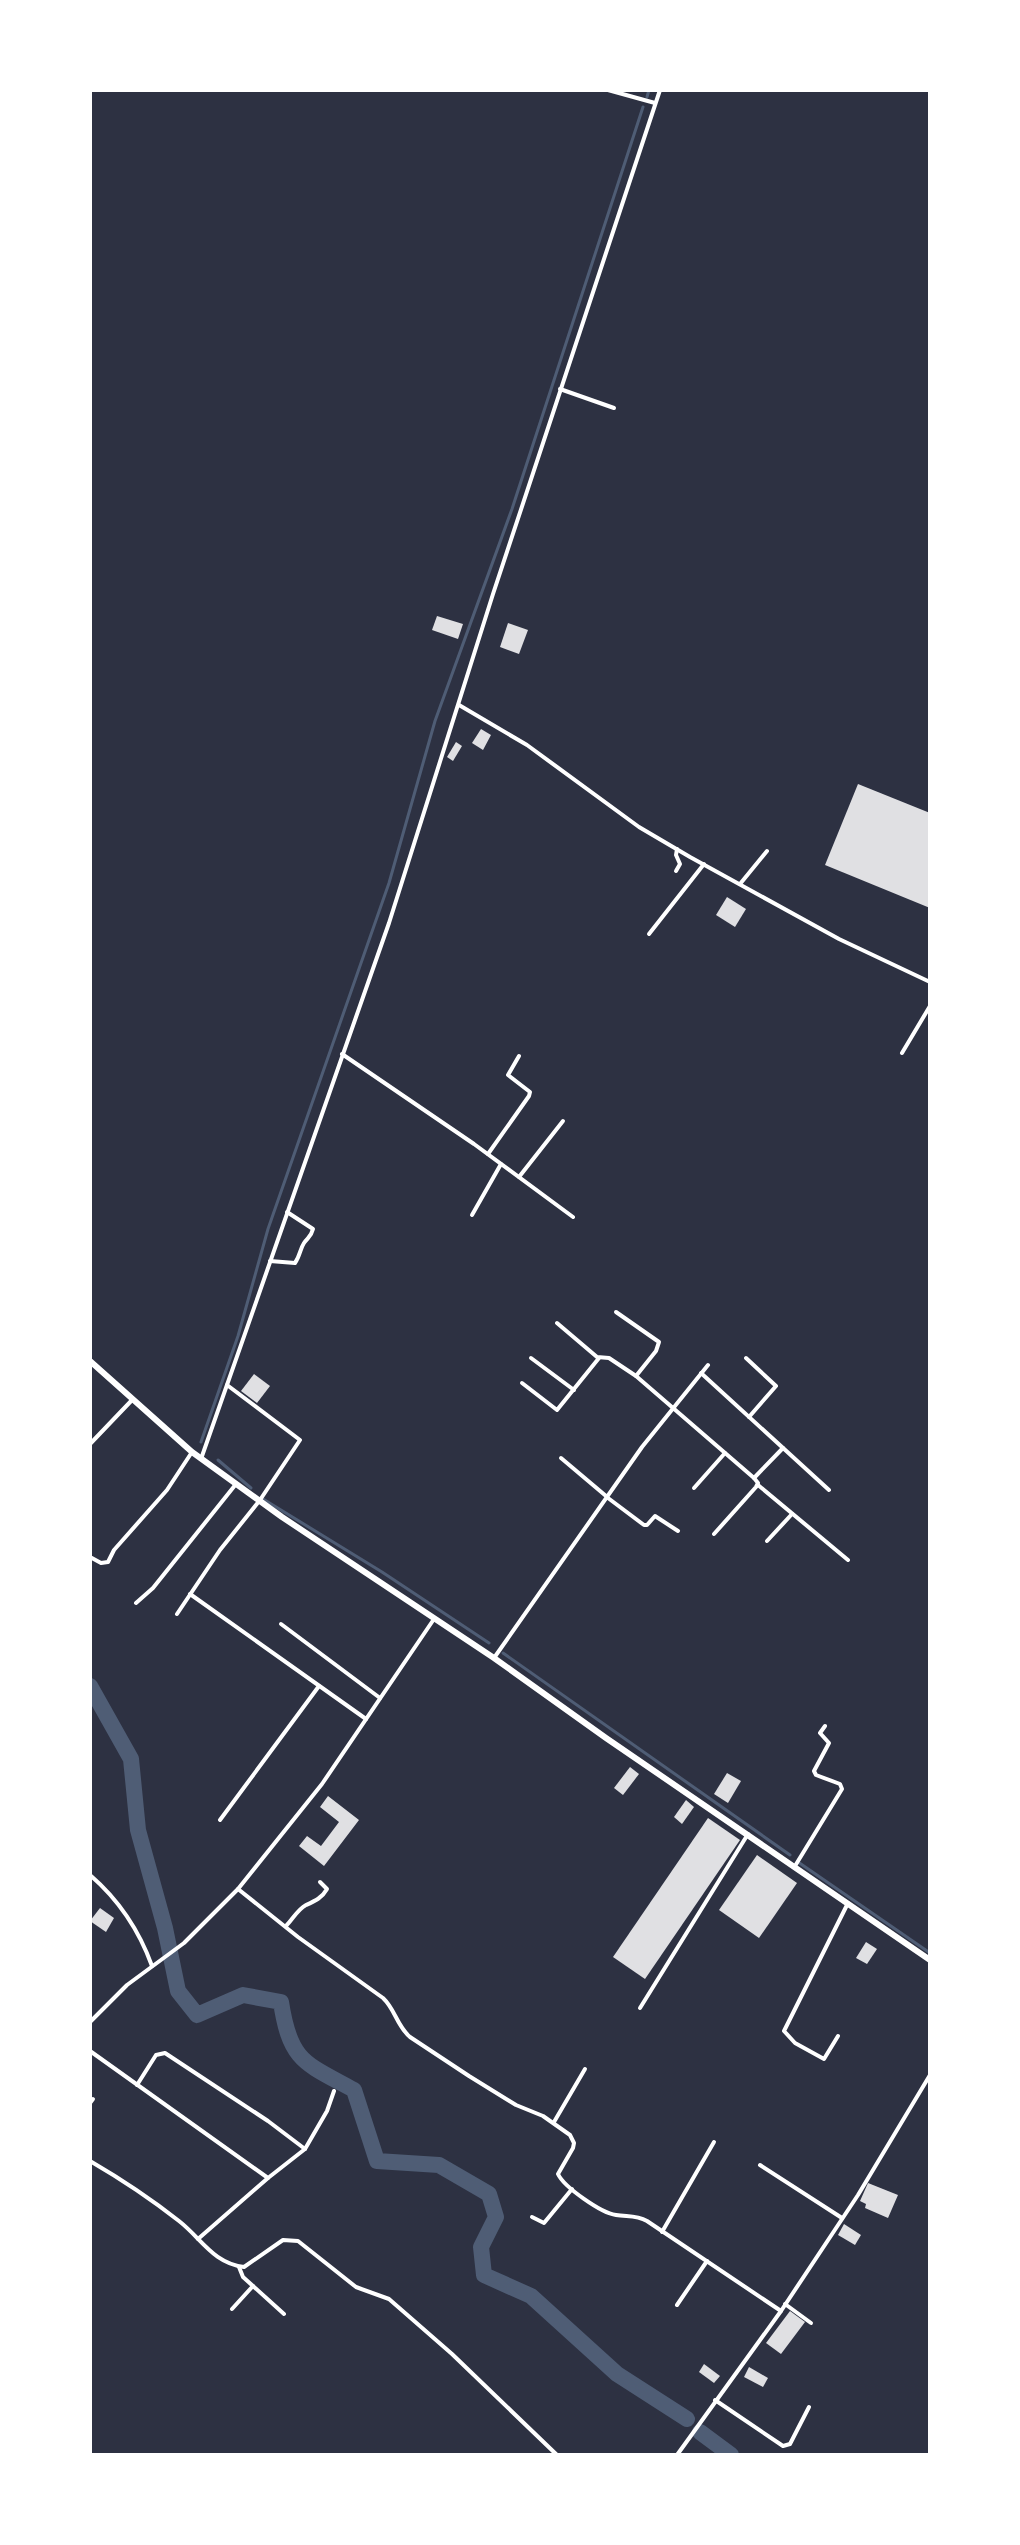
<svg xmlns="http://www.w3.org/2000/svg" width="1020" height="2545" font-family="'Source Sans 3',sans-serif">
	<style>
		.lines { fill: none; stroke-linecap: round; stroke-linejoin: round }
		.stream { stroke: #4f5d75; stroke-width: 3 }
		.river { stroke: #4f5d75; stroke-width: 16 }
		.building { fill: #e0e0e3 }
		.minor { stroke: #fff; stroke-width: 4 }
		.tertiary { stroke: #fff; stroke-width: 6 }
	</style>
	<rect width="100%" height="100%" fill="#2d3142"/>
	<g class="lines">
		<!-- stream -->
		<g class="stream">
			<path d="M 647,97 L 649,90"/>
			<path d="M 201,1442 L 238,1336 L 268,1229 L 389,883 L 435,721 L 512,509 L 643,107"/>
			<path d="M 218,1460 L 251,1488"/>
			<path d="M 263,1499 L 382,1572 L 489,1643"/>
			<path d="M 503,1653 L 790,1855"/>
			<path d="M 798,1862 L 930,1953"/>
		</g>
		<!-- river -->
		<g class="river">
			<path d="M 90,1686 L 131,1759 L 138,1830 L 165,1928 L 178,1991 L 197,2015 L 243,1995 L 281,2002 C 290,2062 305,2063 354,2090 L 377,2161 L 439,2165 L 489,2194 L 496,2217 L 481,2247 L 484,2275 L 531,2296 L 617,2374 L 687,2419"/>
			<path d="M 700,2432 L 731,2455"/>
		</g>
	</g>
	<!-- building -->
	<g class="building">
		<path d="M 437,616 L 463,624 L 458,639 L 432,630 Z"/>
		<path d="M 508,623 L 528,630 L 519,654 L 500,647 Z"/>
		<path d="M 481,729 L 491,735 L 483,750 L 472,743 Z"/>
		<path d="M 456,742 L 462,746 L 453,761 L 447,757 Z"/>
		<path d="M 858,784 L 930,813 L 930,908 L 825,865 Z"/>
		<path d="M 727,897 L 746,909 L 735,927 L 716,915 Z"/>
		<path d="M 254,1374 L 270,1386 L 257,1403 L 241,1391 Z"/>
		<path d="M 630,1767 L 639,1774 L 623,1795 L 614,1788 Z"/>
		<path d="M 727,1773 L 741,1781 L 728,1803 L 714,1794 Z"/>
		<path d="M 328,1796 L 359,1820 L 324,1866 L 299,1846 L 307,1836 L 321,1846 L 339,1822 L 320,1807 Z"/>
		<path d="M 686,1800 L 694,1807 L 682,1824 L 674,1817 Z"/>
		<path d="M 708,1818 L 740,1840 L 645,1979 L 613,1957 Z"/>
		<path d="M 757,1855 L 797,1883 L 759,1938 L 719,1910 Z"/>
		<path d="M 100,1908 L 114,1918 L 106,1932 L 90,1921 Z"/>
		<path d="M 866,1942 L 877,1949 L 867,1964 L 856,1958 Z"/>
		<path d="M 868,2183 L 898,2195 L 888,2218 L 865,2208 L 866,2204 L 860,2201 Z"/>
		<path d="M 844,2224 L 861,2235 L 855,2245 L 838,2235 Z"/>
		<path d="M 790,2311 L 805,2322 L 781,2354 L 766,2343 Z"/>
		<path d="M 704,2364 L 720,2376 L 714,2383 L 699,2372 Z"/>
		<path d="M 749,2367 L 768,2378 L 763,2387 L 744,2377 Z"/>
	</g>
	<g class="lines">
		<!-- minor -->
		<g class="minor">
			<path d="M 608,90 L 655,103"/>
			<path d="M 560,389 L 614,408"/>
			<path d="M 459,705 L 527,745 L 639,827 L 690,857 L 839,939 L 930,982"/>
			<path d="M 676,871 L 680,864 L 676,855 L 677,849"/>
			<path d="M 740,884 L 767,851"/>
			<path d="M 649,934 L 704,864"/>
			<path d="M 902,1053 L 930,1006"/>
			<path d="M 342,1054 L 474,1144 L 573,1217"/>
			<path d="M 488,1154 L 529,1096 L 530,1092 L 508,1075 L 519,1056"/>
			<path d="M 519,1177 L 563,1121"/>
			<path d="M 472,1215 L 501,1164"/>
			<path d="M 270,1261 L 295,1263 C 300,1256 300,1249 304,1243 C 308,1237 311,1237 313,1229 L 287,1212"/>
			<path d="M 616,1312 L 659,1342 L 656,1351 L 636,1376"/>
			<path d="M 557,1323 L 597,1357 L 609,1358 L 636,1376 L 754,1478 L 758,1483 L 756,1487 L 714,1534"/>
			<path d="M 531,1358 L 574,1390"/>
			<path d="M 746,1358 L 776,1386 L 749,1417"/>
			<path d="M 701,1373 L 829,1490"/>
			<path d="M 522,1383 L 557,1410 L 599,1358"/>
			<path d="M 90,1444 L 133,1399"/>
			<path d="M 561,1458 L 606,1496"/>
			<path d="M 201,1459 L 389,923 L 493,594 L 660,90"/>
			<path d="M 754,1478 L 783,1448"/>
			<path d="M 758,1485 L 848,1560"/>
			<path d="M 694,1488 L 725,1453"/>
			<path d="M 608,1498 L 644,1525 L 647,1525 L 655,1516 L 678,1531"/>
			<path d="M 767,1541 L 792,1514"/>
			<path d="M 90,1557 L 101,1563 L 108,1562 L 114,1550 L 167,1490 L 192,1452"/>
			<path d="M 190,1594 L 366,1719"/>
			<path d="M 136,1603 L 153,1588 L 236,1484"/>
			<path d="M 177,1614 L 220,1550 L 260,1500 L 300,1440 L 227,1385"/>
			<path d="M 281,1624 L 380,1698"/>
			<path d="M 494,1658 L 642,1447 L 708,1365"/>
			<path d="M 220,1820 L 319,1686"/>
			<path d="M 795,1866 L 842,1789 L 840,1784 L 816,1775 L 814,1771 L 829,1743 L 820,1733 L 825,1726"/>
			<path d="M 90,1875 C 119,1900 139,1930 152,1966"/>
			<path d="M 238,1889 L 298,1937 L 383,1998 C 395,2009 397,2026 410,2037 L 469,2076 L 516,2105 L 543,2116 L 570,2135 L 574,2143 L 573,2148 L 558,2174 C 564,2187 601,2213 616,2215 C 627,2217 636,2215 647,2221 L 781,2311"/>
			<path d="M 286,1926 C 292,1920 298,1909 306,1905 C 315,1901 322,1898 327,1889 L 320,1882"/>
			<path d="M 640,2008 L 748,1834"/>
			<path d="M 90,2022 L 127,1985 L 184,1943 L 238,1889 L 322,1784 L 434,1619"/>
			<path d="M 838,2036 L 824,2059 L 795,2043 L 784,2031 L 848,1903"/>
			<path d="M 90,2051 L 268,2178 L 305,2149 L 327,2111 L 334,2091"/>
			<path d="M 137,2085 L 156,2055 L 165,2053 L 268,2121 L 305,2149"/>
			<path d="M 90,2103 L 93,2099"/>
			<path d="M 554,2122 L 585,2069"/>
			<path d="M 90,2161 C 121,2179 151,2199 179,2221 C 202,2239 213,2263 244,2267 L 283,2240 L 298,2241 L 356,2287 L 389,2299 L 452,2354 L 557,2455"/>
			<path d="M 760,2165 L 842,2218"/>
			<path d="M 532,2217 L 544,2223 L 572,2189"/>
			<path d="M 662,2232 L 714,2142"/>
			<path d="M 198,2239 L 268,2178"/>
			<path d="M 239,2267 L 243,2277 L 284,2314"/>
			<path d="M 785,2304 L 811,2323"/>
			<path d="M 677,2305 L 707,2261"/>
			<path d="M 232,2309 L 253,2286"/>
			<path d="M 715,2400 L 783,2446 L 790,2444 L 809,2407"/>
			<path d="M 677,2455 L 781,2311 L 858,2195 L 930,2075"/>
		</g>
		<!-- tertiary -->
		<path class="tertiary" d="M 90,1361 L 192,1452 L 282,1517 L 494,1658 L 606,1738 L 930,1960"/>
	</g>
	<!-- border -->
	<rect width="1020" height="2545" fill="none" stroke="#ffffff" stroke-width="184"/>
</svg>
